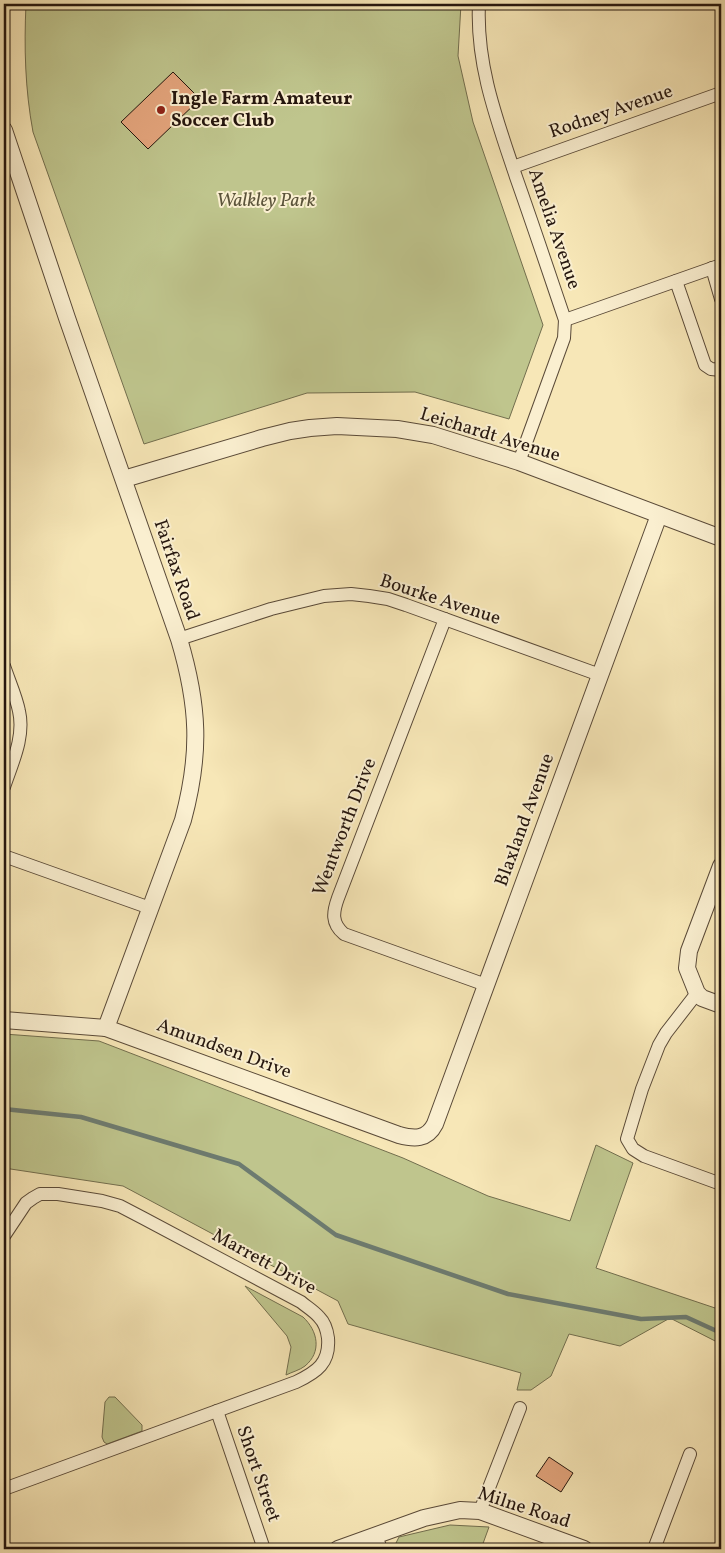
<svg xmlns="http://www.w3.org/2000/svg" width="725" height="1553" font-family="Vollkorn,serif">
	<style>
		.green { fill: #bfc58d; stroke: #726e4e }
		.lines { fill: none; stroke-linecap: round; stroke-linejoin: round }
		.stream { stroke: #6d7b70; stroke-width: 4.5 }
		.building { fill: #e4a57d; stroke: #25160e }
		.minor-casing { stroke: #5a4a38; stroke-width: 14 }
		.tertiary-casing { stroke: #5a4a38; stroke-width: 18 }
		.minor { stroke: #faefd0; stroke-width: 12 }
		.tertiary { stroke: #faefd0; stroke-width: 16 }
		.poi-dot { fill: #8f2418; stroke: #faefd0; stroke-width: 2 }
		.labels { text-anchor: middle; dominant-baseline: central; stroke-width: 4; stroke-linejoin: round; paint-order: stroke }
		.poi-label { font-size: 19px; font-weight: bold; fill: #25160e; stroke: #faefd0; text-anchor: start }
		.street-label { font-size: 19px; fill: #25160e; stroke: #faefd0 }
		.park-label { font-size: 19px; font-style: italic; fill: #5b533a; stroke: #faefd0 }
	</style>
	<rect width="100%" height="100%" fill="#f7e7b7"/>
	<filter id="stains"><feTurbulence type="fractalNoise" baseFrequency=".004" numOctaves="4"/><feColorMatrix values="0 0 0 0 .2 0 0 0 0 .09 0 0 0 0 .02 0 0 0 .5 -.17"/></filter>
	<radialGradient id="worn" r=".72"><stop offset=".6" stop-color="#630" stop-opacity="0"/><stop offset="1" stop-color="#630" stop-opacity=".3"/></radialGradient>
	<!-- green -->
	<g class="green">
		<path d="M 26,4 L 461,4 L 458,56 L 473,122 L 543,325 L 509,419 L 415,392 L 307,393 L 144,444 L 33,132 C 25,89 24,47 26,4 Z"/>
		<path d="M 4,1034 L 99,1041 L 403,1158 L 488,1196 L 570,1221 L 596,1145 L 633,1163 L 596,1268 L 721,1310 L 721,1344 L 670,1318 L 620,1346 L 569,1334 L 551,1376 L 531,1390 L 517,1390 L 521,1373 L 348,1324 L 338,1301 L 123,1186 L 4,1168 Z"/>
		<path d="M 245,1286 L 303,1317 C 318,1331 322,1352 305,1366 C 300,1370 292,1372 286,1375 L 291,1347 L 287,1336 Z"/>
		<path d="M 109,1397 L 115,1397 L 142,1425 L 142,1431 L 107,1444 L 104,1442 L 102,1437 L 105,1402 Z"/>
		<path d="M 450,1525 L 489,1527 L 481,1549 L 393,1549 L 399,1537 Z"/>
	</g>
	<g class="lines">
		<!-- stream -->
		<path class="stream" d="M 4,1109 L 81,1117 L 239,1164 L 336,1235 L 508,1294 L 641,1319 L 686,1317 L 721,1333"/>
	</g>
	<!-- building -->
	<g class="building">
		<path d="M 173,72 L 200,99 L 148,149 L 121,122 Z"/>
		<path d="M 549,1457 L 573,1473 L 561,1492 L 536,1476 Z"/>
	</g>
	<g class="lines">
		<defs>
			<g id="minor">
				<path d="M 479,4 C 476,65 497,120 516,177 C 533,225 549,273 565,320 L 564,338 L 519,462"/>
				<path d="M 513,167 L 721,93"/>
				<path d="M 712,268 L 721,299"/>
				<path d="M 676,281 L 705,365 L 711,369 L 721,370"/>
				<path d="M 565,320 L 721,265"/>
				<path d="M 445,619 L 338,898 C 333,912 331,923 344,934 L 486,985"/>
				<path d="M 179,639 L 271,609 L 324,596 L 351,594 L 369,596 L 388,599 L 406,605 L 600,675"/>
				<path d="M 4,666 C 9,681 16,696 19,711 C 25,737 12,763 4,787"/>
				<path d="M 4,856 L 150,908"/>
				<path d="M 697,993 L 666,1033 L 659,1045 L 642,1089 L 627,1139 L 633,1149 L 644,1156 L 721,1184"/>
				<path d="M 4,1236 L 26,1203 L 33,1198 L 40,1194 L 58,1194 L 102,1201 L 120,1206 L 143,1218 L 301,1302 C 307,1307 314,1311 319,1317 C 325,1323 327,1330 328,1338 C 330,1363 317,1372 296,1382 L 4,1489"/>
				<path d="M 217,1411 L 264,1549"/>
				<path d="M 480,1511 L 520,1408"/>
				<path d="M 376,1536 L 381,1549"/>
				<path d="M 654,1549 L 690,1454"/>
			</g>
			<g id="tertiary">
				<path d="M 4,130 L 67,318 L 179,639 C 199,706 201,753 183,820 L 106,1028"/>
				<path d="M 124,479 L 262,438 L 290,431 L 310,428 L 337,426 L 397,429 L 433,435 L 519,462 L 721,538"/>
				<path d="M 721,866 L 689,951 L 687,968 L 697,993 L 702,998 L 721,1005"/>
				<path d="M 4,1020 L 106,1028 L 399,1135 C 414,1139 427,1140 435,1124 L 659,515"/>
				<path d="M 338,1549 L 424,1518 L 460,1510 L 480,1511 L 584,1549"/>
			</g>
		</defs>
		<!-- minor casing -->
		<use href="#minor" class="minor-casing"/>
		<!-- tertiary casing -->
		<use href="#tertiary" class="tertiary-casing"/>
		<!-- minor -->
		<use href="#minor" class="minor"/>
		<!-- tertiary -->
		<use href="#tertiary" class="tertiary"/>
	</g>
	<!-- markers -->
	<circle class="poi-dot" cx="161" cy="110" r="5"/>
	<g class="labels">
		<!-- poi labels -->
		<g class="poi-label">
			<text x="171" y="99">Ingle Farm Amateur<tspan x="171" dy="22">Soccer Club</tspan></text>
		</g>
		<!-- street labels -->
		<g class="street-label">
			<text transform="translate(611 112) rotate(-19)">Rodney Avenue</text>
			<text transform="translate(554 229) rotate(71)">Amelia Avenue</text>
			<text transform="translate(490 435) rotate(17)">Leichardt Avenue</text>
			<text transform="translate(176 570) rotate(71)">Fairfax Road</text>
			<text transform="translate(440 600) rotate(18)">Bourke Avenue</text>
			<text transform="translate(525 820) rotate(-70)">Blaxland Avenue</text>
			<text transform="translate(345 827) rotate(-69)">Wentworth Drive</text>
			<text transform="translate(224 1049) rotate(20)">Amundsen Drive</text>
			<text transform="translate(264 1262) rotate(29)">Marrett Drive</text>
			<text transform="translate(258 1474) rotate(71)">Short Street</text>
			<text transform="translate(524 1508) rotate(18)">Milne Road</text>
		</g>
		<!-- park labels -->
		<g class="park-label">
			<text x="266" y="201">Walkley Park</text>
		</g>
	</g>
	<!-- margin -->
	<rect width="725" height="1553" fill="none" stroke="#f7e7b7" stroke-width="20"/>
	<rect x="5" y="5" width="715" height="1543" fill="none" stroke="#25160e" stroke-width="2.5"/>
	<rect x="10" y="10" width="705" height="1533" fill="none" stroke="#25160e"/>
	<rect width="100%" height="100%" filter="url(#stains)"/>
	<rect width="100%" height="100%" fill="url(#worn)"/>
</svg>
